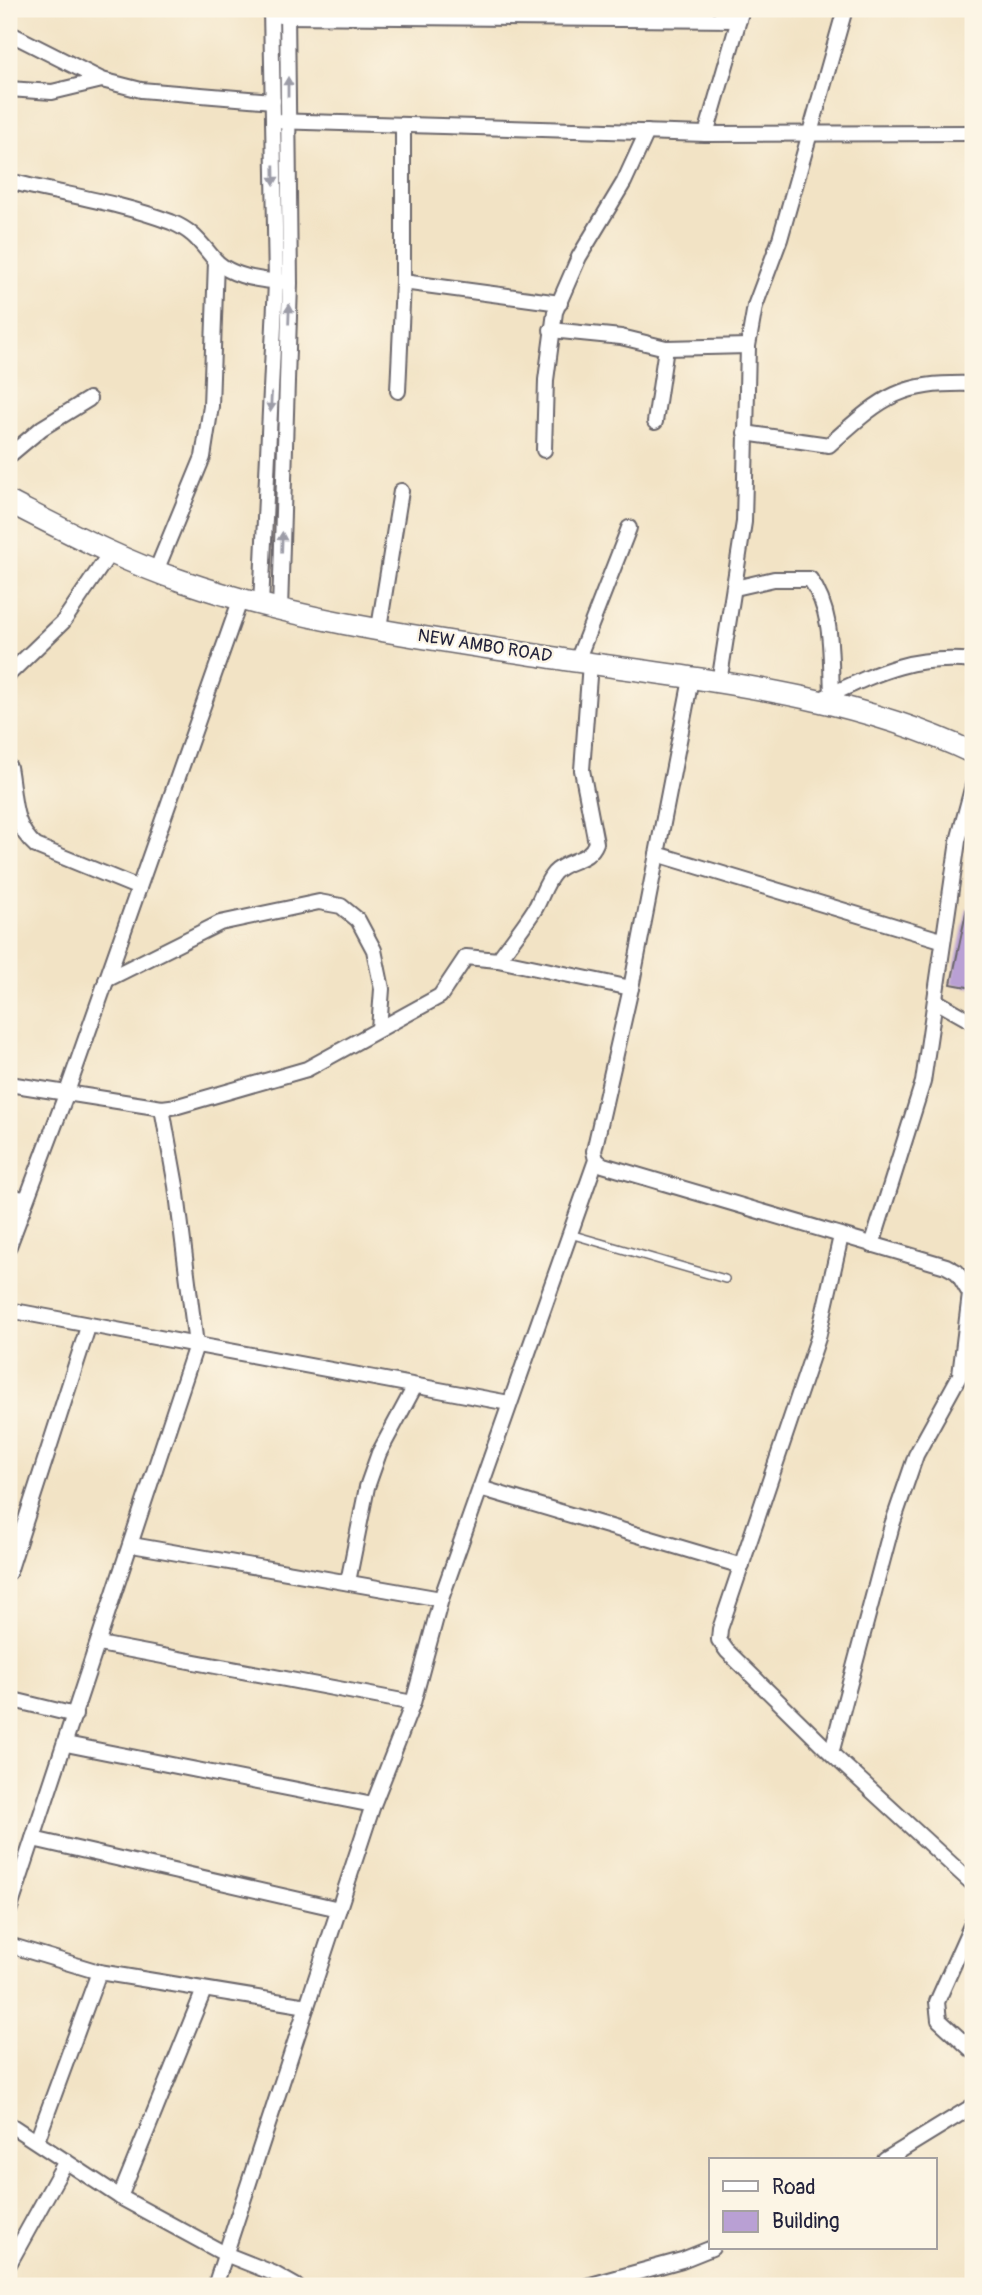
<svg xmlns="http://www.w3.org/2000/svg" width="982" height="2295" font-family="Pangolin,sans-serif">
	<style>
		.building { fill: #b9a0d4 }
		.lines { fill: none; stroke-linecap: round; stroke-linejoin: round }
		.service-casing { stroke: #6b666b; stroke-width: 10 }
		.minor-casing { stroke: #6b666b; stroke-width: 18 }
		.primary-casing { stroke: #6b666b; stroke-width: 24 }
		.service { stroke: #fff; stroke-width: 7 }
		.minor { stroke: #fff; stroke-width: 14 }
		.primary { stroke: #fff; stroke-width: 21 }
		.oneway { fill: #9c9ca7 }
		.labels { text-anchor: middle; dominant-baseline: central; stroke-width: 5; stroke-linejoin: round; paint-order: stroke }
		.street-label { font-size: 18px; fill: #22223b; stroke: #fcf5e5 }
	</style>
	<rect width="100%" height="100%" fill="#fcf5e5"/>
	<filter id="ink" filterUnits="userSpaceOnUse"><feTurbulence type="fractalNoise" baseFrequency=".0143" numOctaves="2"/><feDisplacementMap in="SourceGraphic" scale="14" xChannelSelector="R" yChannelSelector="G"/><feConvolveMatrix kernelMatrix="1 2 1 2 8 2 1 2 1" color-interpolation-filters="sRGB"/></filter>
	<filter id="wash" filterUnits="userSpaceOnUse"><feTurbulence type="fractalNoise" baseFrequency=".00686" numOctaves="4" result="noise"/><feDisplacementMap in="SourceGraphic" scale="28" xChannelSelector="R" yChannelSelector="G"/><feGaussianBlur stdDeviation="1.57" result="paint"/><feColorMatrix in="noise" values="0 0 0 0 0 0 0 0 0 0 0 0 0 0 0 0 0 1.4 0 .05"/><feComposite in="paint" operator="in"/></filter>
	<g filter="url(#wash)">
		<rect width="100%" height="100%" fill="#f2e3c5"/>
		<g id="blocks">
			<!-- building -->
			<path class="building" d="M 967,908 L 973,909 L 973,988 L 951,984 Z"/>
		</g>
	</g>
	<g filter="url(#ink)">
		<use href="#blocks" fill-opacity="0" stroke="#6b666b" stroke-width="2"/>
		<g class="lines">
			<defs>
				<path id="service" d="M 570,1234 L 725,1279"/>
				<g id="minor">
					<path d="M 280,16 L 739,20"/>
					<path d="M 9,33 L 102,80 L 141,90 L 273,101"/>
					<path d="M 9,89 L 52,92 L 102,80"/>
					<path d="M 273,121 L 706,134 L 973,133"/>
					<path d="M 706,134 L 742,9"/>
					<path d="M 9,181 C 63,195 119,202 171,222 C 195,232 200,243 215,260 C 231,277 263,281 286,282"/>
					<path d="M 403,282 L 560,303"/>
					<path d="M 551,330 L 621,337 L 666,348 L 748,346"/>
					<path d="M 398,391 L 403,282 L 403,125"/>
					<path d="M 655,422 L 666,348"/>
					<path d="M 745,433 L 829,445 C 883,397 897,382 973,384"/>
					<path d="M 544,450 L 546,380 L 555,312 L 579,257 L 624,182 L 647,132"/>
					<path d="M 11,454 L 42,428 L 89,399"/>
					<path d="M 156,571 L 203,457 L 211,406 L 216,261"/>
					<path d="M 735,588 L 774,579 L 810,579 C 834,613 830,654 832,694"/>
					<path d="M 261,605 L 276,282 L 271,9"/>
					<path d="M 280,610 L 290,283 L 287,9"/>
					<path d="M 379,628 L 401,491"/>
					<path d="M 577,661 L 629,528"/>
					<path d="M 9,674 L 63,622 L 110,553"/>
					<path d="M 719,683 L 744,522 L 748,346 L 755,306 L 780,239 L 845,9"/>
					<path d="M 825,697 C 879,672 912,655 973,661"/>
					<path d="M 9,767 C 15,798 11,824 36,846 L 139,888"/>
					<path d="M 657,854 L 941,940"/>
					<path d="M 498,960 C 511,942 525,925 536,907 C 542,896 546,882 554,873 C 568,858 588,863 596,843 L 582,770 L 590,663"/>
					<path d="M 106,980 L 220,923 L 319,902 L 341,906 L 358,920 L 374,950 L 382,989 L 379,1029"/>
					<path d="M 936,1001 L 973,1022"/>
					<path d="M 9,1084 L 162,1108 L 178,1106 L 307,1069 L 440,996 L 466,957 L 498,960 L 631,988"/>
					<path d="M 596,1160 L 603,1165 L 946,1266 L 957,1272 L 970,1294 L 960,1375 L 916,1455 L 892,1525 L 832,1750"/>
					<path d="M 9,1197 L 26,1199"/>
					<path d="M 841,1236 L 818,1338 L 720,1629 L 719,1640 L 727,1651 L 834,1756 L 973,1884"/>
					<path d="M 872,1245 L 923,1082 L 958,841 L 973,785"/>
					<path d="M 9,1246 L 67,1092 L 241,598"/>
					<path d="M 9,1310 L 509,1403"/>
					<path d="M 480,1488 L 742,1566"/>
					<path d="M 132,1545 L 441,1599"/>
					<path d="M 9,1572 L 88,1327"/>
					<path d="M 348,1582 L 367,1487 L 379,1453 L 415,1386"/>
					<path d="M 99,1644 L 413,1703"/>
					<path d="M 9,1699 L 75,1715"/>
					<path d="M 66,1744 L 373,1805"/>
					<path d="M 33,1839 L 339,1909"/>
					<path d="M 9,1911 L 196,1345 L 176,1186 L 162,1108"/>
					<path d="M 973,1921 L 937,2002 L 939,2020 L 973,2051"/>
					<path d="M 9,1945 L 99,1972 L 307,2006"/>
					<path d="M 9,2124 L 120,2197 L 225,2254 L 273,2273 L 296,2286"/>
					<path d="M 37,2141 L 99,1972"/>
					<path d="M 885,2160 L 973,2106"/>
					<path d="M 120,2197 L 204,1990"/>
					<path d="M 9,2264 L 66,2161"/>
					<path d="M 215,2286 L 373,1805 L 413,1703 L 441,1599 L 596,1160 L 594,1151 L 631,988 L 691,679"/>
					<path d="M 587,2286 L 682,2260 L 712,2248"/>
				</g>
				<path id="primary" d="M 9,502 C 66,531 122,561 182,581 C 304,623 434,639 561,659 C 699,680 846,692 973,753"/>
			</defs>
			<!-- service casing -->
			<use href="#service" class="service-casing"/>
			<!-- minor casing -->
			<use href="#minor" class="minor-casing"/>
			<!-- primary casing -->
			<use href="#primary" class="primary-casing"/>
			<!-- service -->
			<use href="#service" class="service"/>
			<!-- minor -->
			<use href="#minor" class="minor"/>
			<!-- primary -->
			<use href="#primary" class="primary"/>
		</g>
		<!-- one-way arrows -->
		<defs><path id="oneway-solid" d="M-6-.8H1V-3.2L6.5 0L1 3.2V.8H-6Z" transform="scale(1.75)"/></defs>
		<g class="oneway">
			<use href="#oneway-solid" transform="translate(288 87) rotate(-90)"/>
			<use href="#oneway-solid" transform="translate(274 175) rotate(89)"/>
			<use href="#oneway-solid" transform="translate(289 314) rotate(-88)"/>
			<use href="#oneway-solid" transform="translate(271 402) rotate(93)"/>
			<use href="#oneway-solid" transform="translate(282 542) rotate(-88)"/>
		</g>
	</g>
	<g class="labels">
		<!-- street labels -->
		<g class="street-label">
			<text transform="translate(485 646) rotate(9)">NEW AMBO ROAD</text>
		</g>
	</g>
	<!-- margin -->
	<rect width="982" height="2295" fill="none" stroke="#fcf5e5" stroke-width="35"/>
	<!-- legend -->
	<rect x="709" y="2158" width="228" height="91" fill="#fcf5e5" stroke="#a5a1a1" stroke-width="2"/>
	<rect x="723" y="2181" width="35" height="10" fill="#ffffff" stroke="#a5a1a1" stroke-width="2"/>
	<text x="772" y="2194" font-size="21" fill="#22223b">Road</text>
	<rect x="723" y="2211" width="35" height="21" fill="#b9a0d4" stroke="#a5a1a1" stroke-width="2"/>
	<text x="772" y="2228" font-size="21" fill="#22223b">Building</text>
</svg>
